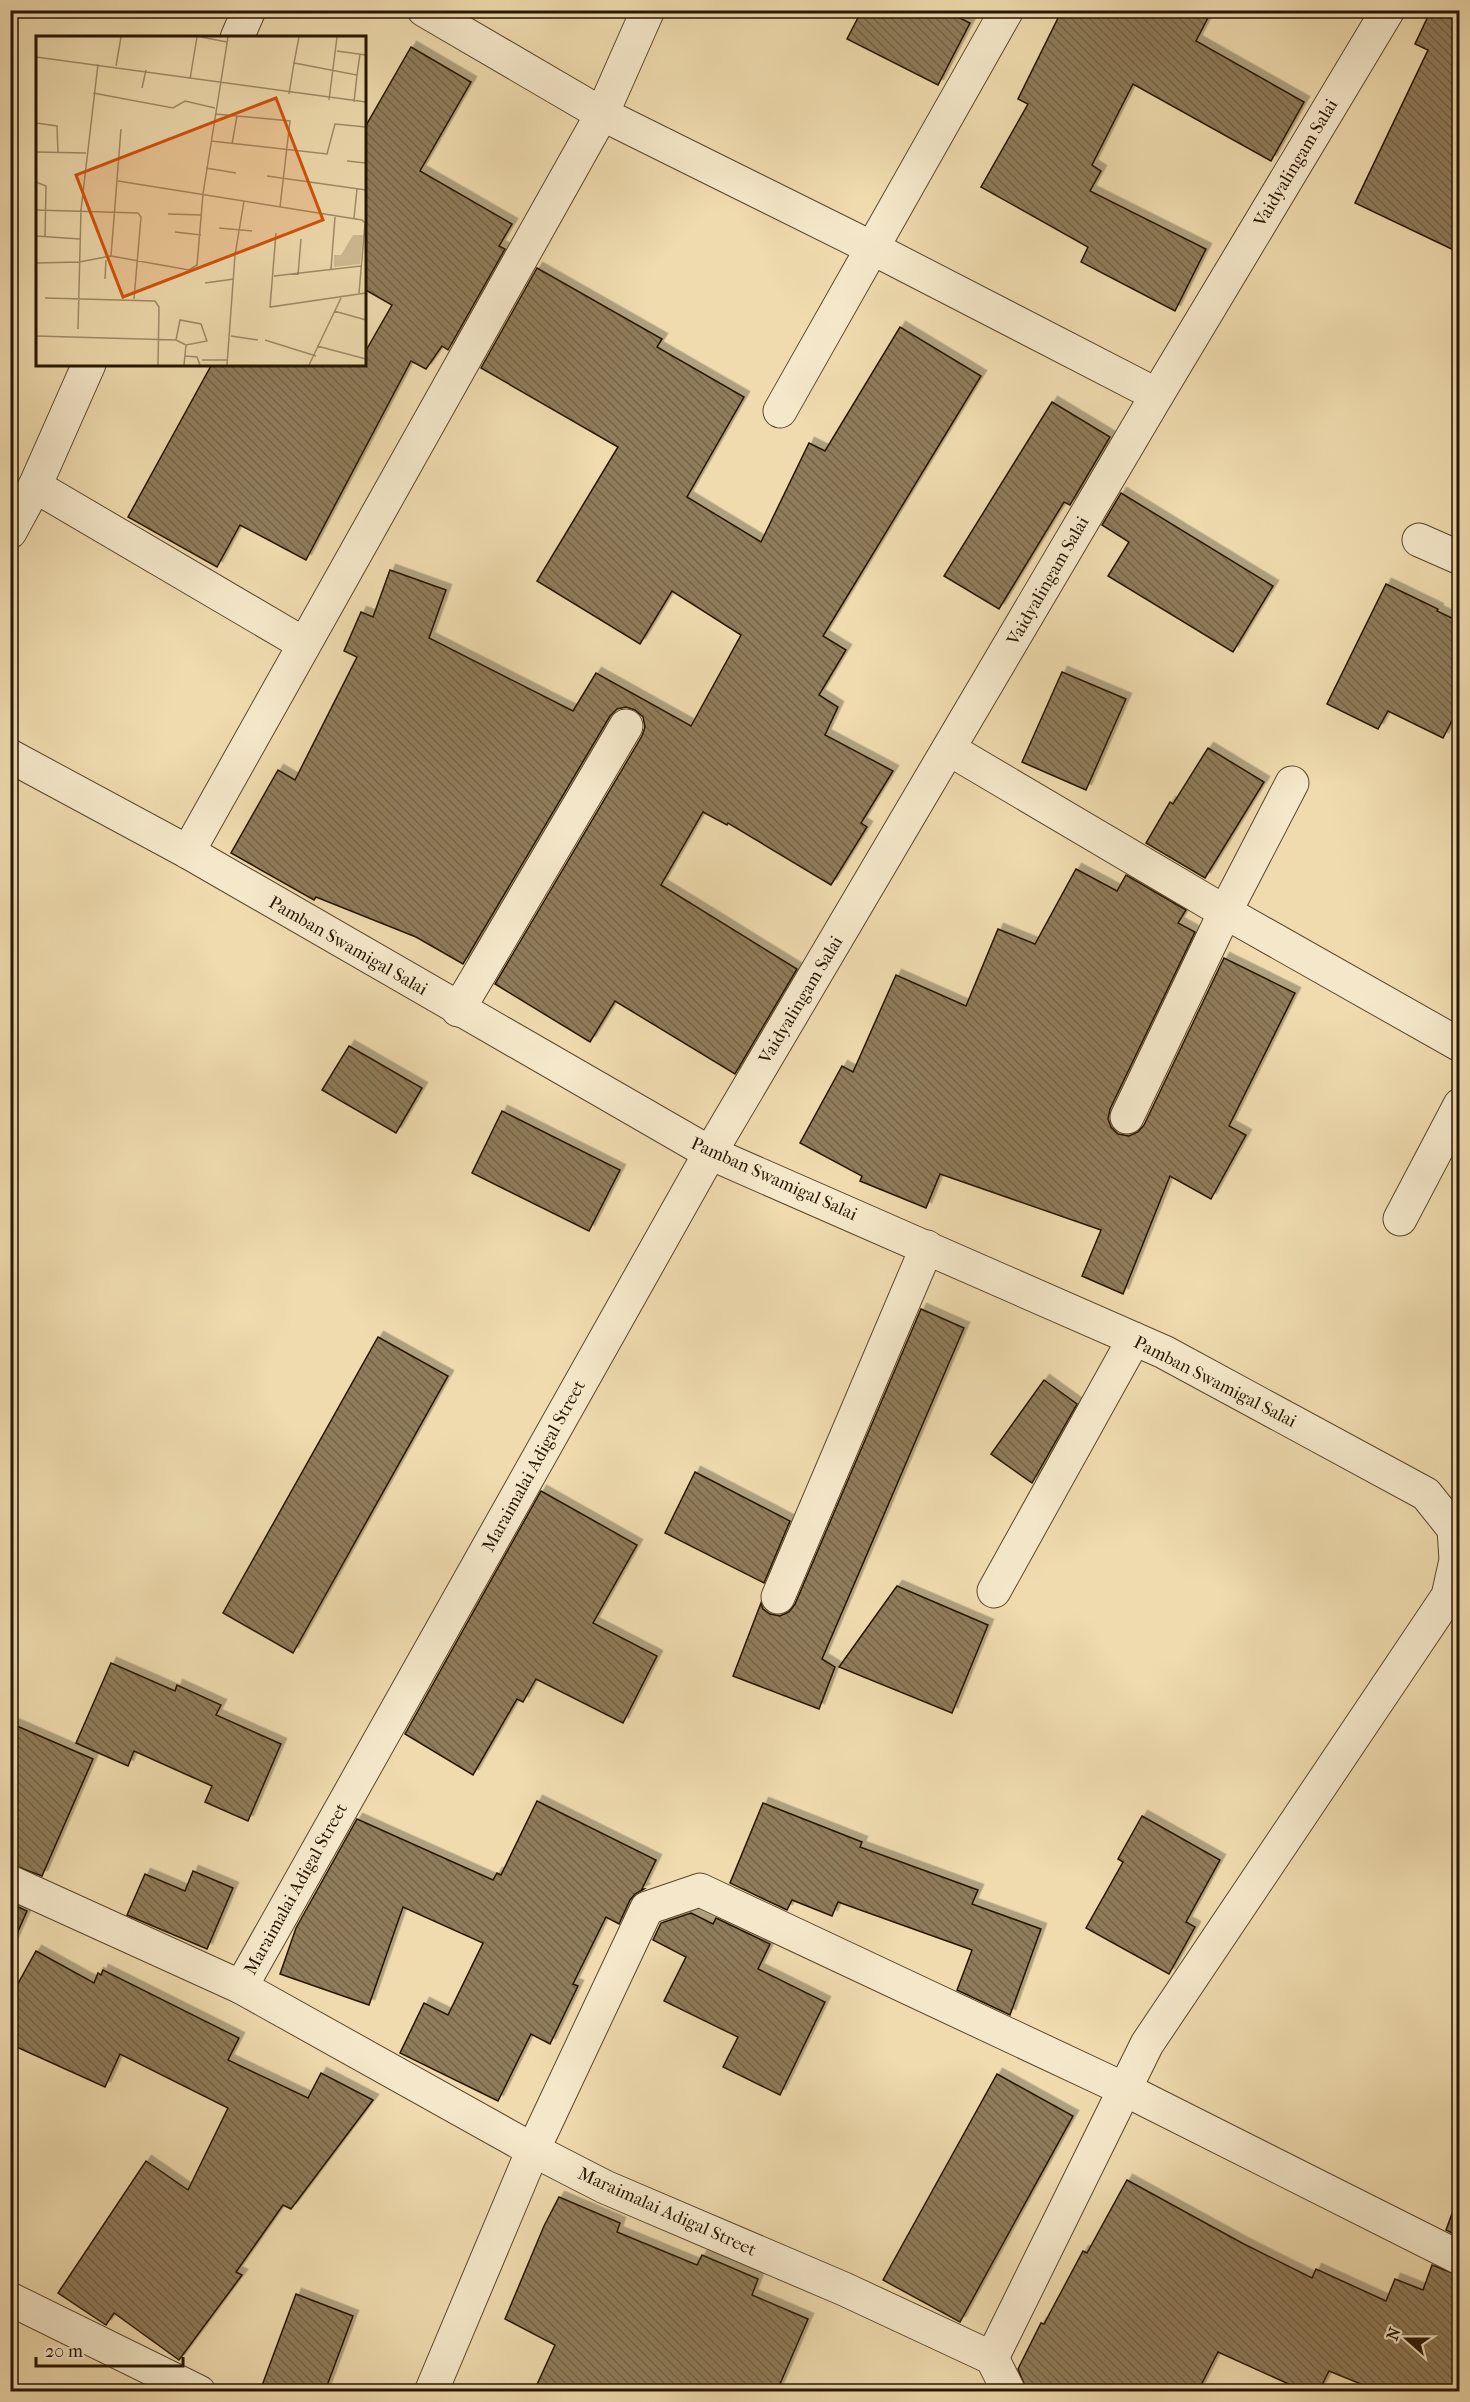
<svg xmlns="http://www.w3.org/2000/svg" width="1470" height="2402" font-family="'IM FELL French Canon',serif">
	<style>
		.building { fill: url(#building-back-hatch); stroke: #271500; stroke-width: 1.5; filter: url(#shadow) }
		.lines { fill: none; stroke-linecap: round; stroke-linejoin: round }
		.minor-casing { stroke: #59462c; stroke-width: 35 }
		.minor { stroke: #f5e8ca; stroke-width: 33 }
		.labels { text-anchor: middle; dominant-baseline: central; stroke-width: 4.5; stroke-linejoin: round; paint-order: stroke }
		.street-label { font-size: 18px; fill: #271500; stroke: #f5e8ca }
		.inset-road { fill: none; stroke: #9f8c68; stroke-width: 1.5 }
		.view { fill: #d5520b; fill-opacity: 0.15; stroke: #d5520b; stroke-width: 3 }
		.inset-edge { fill: none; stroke: #271500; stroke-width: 3 }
	</style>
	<defs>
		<pattern id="building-back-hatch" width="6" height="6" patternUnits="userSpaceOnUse" patternTransform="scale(1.5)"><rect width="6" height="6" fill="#8f7c5a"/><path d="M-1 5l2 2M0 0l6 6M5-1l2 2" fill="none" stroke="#756448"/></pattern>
		<filter id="shadow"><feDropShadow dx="5.5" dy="-5.5" stdDeviation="0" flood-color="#0004"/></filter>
	</defs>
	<rect width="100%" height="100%" fill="#efdbae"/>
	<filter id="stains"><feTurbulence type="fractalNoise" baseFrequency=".00333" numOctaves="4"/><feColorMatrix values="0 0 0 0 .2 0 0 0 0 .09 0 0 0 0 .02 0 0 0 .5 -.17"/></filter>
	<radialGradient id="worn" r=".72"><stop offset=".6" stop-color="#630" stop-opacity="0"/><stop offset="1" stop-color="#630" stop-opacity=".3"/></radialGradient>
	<!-- building -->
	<g class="building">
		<path d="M 862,10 L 944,10 L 970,23 L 938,85 L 847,39 Z"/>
		<path d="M 1062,10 L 1212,10 L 1196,41 L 1304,102 L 1271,161 L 1133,84 L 1092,165 L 1101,171 L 1090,191 L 1206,249 L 1175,311 L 1081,262 L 1088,247 L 981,187 L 1028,104 L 1018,99 Z"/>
		<path d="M 1431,10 L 1460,10 L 1460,253 L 1355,203 L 1428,50 L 1415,44 Z"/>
		<path d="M 411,47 L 471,82 L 420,171 L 512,224 L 499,246 L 505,249 L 448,350 L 442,346 L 426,369 L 411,361 L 306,560 L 240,525 L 217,567 L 128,517 L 212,364 L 364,364 L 364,354 L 392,305 L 364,289 L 364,129 Z"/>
		<path d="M 537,268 L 662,339 L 657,347 L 744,397 L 687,497 L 761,542 L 809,443 L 825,451 L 900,327 L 981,376 L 823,636 L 846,650 L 819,695 L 838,707 L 825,735 L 893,771 L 861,823 L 867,827 L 831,885 L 728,823 L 727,825 L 703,812 L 661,885 L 797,969 L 735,1074 L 615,1001 L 590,1042 L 495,984 L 642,736 L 645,727 L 643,717 L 635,710 L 626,707 L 617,709 L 610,716 L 463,964 L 416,937 L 316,897 L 314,900 L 231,853 L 278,770 L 295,780 L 357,657 L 344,651 L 361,612 L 373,617 L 390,570 L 446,590 L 429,638 L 573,711 L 596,673 L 691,726 L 741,635 L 672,591 L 640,644 L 537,581 L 618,447 L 481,368 Z"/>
		<path d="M 1052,402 L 1110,437 L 1070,505 L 1064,502 L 999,609 L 944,576 Z"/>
		<path d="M 1121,493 L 1273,586 L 1233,652 L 1108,576 L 1129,542 L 1102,525 Z"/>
		<path d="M 1386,584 L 1438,609 L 1437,611 L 1460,622 L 1460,705 L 1443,738 L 1388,711 L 1378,729 L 1327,704 Z"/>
		<path d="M 1062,672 L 1126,699 L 1086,790 L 1022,762 Z"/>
		<path d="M 1208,748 L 1264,782 L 1205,878 L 1146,843 L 1170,802 L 1173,804 Z"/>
		<path d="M 1076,869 L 1117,891 L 1126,875 L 1186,910 L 1178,923 L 1195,932 L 1110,1109 L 1108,1119 L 1111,1127 L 1118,1134 L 1129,1136 L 1138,1132 L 1144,1125 L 1224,958 L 1295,993 L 1229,1126 L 1246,1135 L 1211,1199 L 1170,1176 L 1123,1294 L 1082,1276 L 1101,1230 L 940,1174 L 926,1208 L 860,1181 L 862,1176 L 800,1143 L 842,1066 L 853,1072 L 896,975 L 966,1006 L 998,929 L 1035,944 Z"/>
		<path d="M 349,1046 L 422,1088 L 396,1133 L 322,1090 Z"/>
		<path d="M 502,1111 L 620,1170 L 589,1231 L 472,1173 Z"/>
		<path d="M 921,1309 L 964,1328 L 822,1659 L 835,1667 L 819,1709 L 733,1676 L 761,1603 L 763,1609 L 770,1614 L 780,1616 L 789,1612 L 795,1604 Z"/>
		<path d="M 378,1337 L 448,1376 L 293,1653 L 223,1613 Z"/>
		<path d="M 1044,1380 L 1077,1404 L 1032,1483 L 991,1454 Z"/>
		<path d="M 695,1472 L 790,1521 L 764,1583 L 665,1533 Z"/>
		<path d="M 541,1491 L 637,1545 L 593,1623 L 657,1656 L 623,1723 L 536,1679 L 523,1702 L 517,1699 L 473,1775 L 405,1734 Z"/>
		<path d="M 897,1586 L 988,1625 L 952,1713 L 839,1667 Z"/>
		<path d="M 111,1663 L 175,1691 L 177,1685 L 221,1705 L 216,1715 L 281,1744 L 248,1821 L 205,1802 L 212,1786 L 134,1751 L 128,1766 L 76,1743 Z"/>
		<path d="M 10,1723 L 93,1759 L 42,1876 L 10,1864 Z"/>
		<path d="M 537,1801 L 656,1860 L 642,1889 L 644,1889 L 635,1894 L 630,1900 L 619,1924 L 606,1917 L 573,1984 L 578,1986 L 550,2044 L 531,2034 L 498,2101 L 400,2053 L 424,2003 L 448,2015 L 483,1943 L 403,1907 L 369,2005 L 280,1974 L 296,1928 L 357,1819 L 493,1880 L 497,1873 L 501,1875 Z"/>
		<path d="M 763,1803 L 862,1842 L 860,1847 L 978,1890 L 972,1904 L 1041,1929 L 1010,2015 L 957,1990 L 972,1950 L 838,1902 L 832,1916 L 792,1900 L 787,1910 L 730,1883 Z"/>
		<path d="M 1142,1816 L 1220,1860 L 1186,1922 L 1195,1927 L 1169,1974 L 1086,1928 L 1123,1862 L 1118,1859 Z"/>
		<path d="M 193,1871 L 233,1888 L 207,1949 L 127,1915 L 145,1874 L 185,1891 Z"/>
		<path d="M 10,1903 L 27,1911 L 10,1949 Z"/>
		<path d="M 691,1913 L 713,1924 L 716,1918 L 770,1944 L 758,1969 L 825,2002 L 780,2095 L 723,2067 L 738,2037 L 664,2001 L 686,1957 L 653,1940 L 661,1923 Z"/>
		<path d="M 36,1951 L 94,1983 L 98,1973 L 101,1975 L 103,1970 L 239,2038 L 228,2060 L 308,2098 L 321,2073 L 373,2100 L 291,2209 L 283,2205 L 236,2272 L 242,2275 L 179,2360 L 114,2313 L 106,2325 L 58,2293 L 146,2161 L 188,2190 L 228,2108 L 120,2054 L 105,2087 L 10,2044 L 10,1998 Z"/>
		<path d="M 997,2074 L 1073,2116 L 960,2322 L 883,2280 Z"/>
		<path d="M 1127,2180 L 1242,2243 L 1312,2278 L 1316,2269 L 1386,2301 L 1395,2279 L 1423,2290 L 1432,2265 L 1460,2276 L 1460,2391 L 1378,2391 L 1329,2371 L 1319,2391 L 1304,2391 L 1218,2352 L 1198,2391 L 1027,2391 L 1018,2369 L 1041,2323 L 1044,2324 L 1083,2251 L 1087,2253 Z"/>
		<path d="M 559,2197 L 620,2223 L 617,2232 L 697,2265 L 702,2255 L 758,2279 L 752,2295 L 808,2319 L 777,2391 L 534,2391 L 555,2345 L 505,2319 L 544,2226 Z"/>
		<path d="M 1456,2203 L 1460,2204 L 1460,2237 L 1446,2230 Z"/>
		<path d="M 296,2294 L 353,2316 L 325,2391 L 260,2391 Z"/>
	</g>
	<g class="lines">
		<defs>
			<g id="minor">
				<path d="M 424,10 L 602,114 L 874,249 L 1157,395"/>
				<path d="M 237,38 L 249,10"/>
				<path d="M 780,411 L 1007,10"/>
				<path d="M 35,486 L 89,364"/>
				<path d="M 10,532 L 35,486 L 304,644"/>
				<path d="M 1419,540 L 1460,558"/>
				<path d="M 949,749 L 1225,912 L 1460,1045"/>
				<path d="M 10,756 L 188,852 L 710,1153 L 1164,1352 L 1426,1494 L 1454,1529 L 1456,1560 L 1448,1596 L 1147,2044 L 992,2358"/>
				<path d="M 188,852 L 602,114 L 648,10"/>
				<path d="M 458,1010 L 626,726"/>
				<path d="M 1127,1117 L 1225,912 L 1292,783"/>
				<path d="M 1400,1219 L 1460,1105"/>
				<path d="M 994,1591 L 1134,1339"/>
				<path d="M 778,1597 L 927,1247"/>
				<path d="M 10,1882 L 241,1987 L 533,2150 L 605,2187 L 844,2289 L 992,2358 L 1009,2392"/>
				<path d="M 241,1987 L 710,1153 L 1157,395 L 1388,10"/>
				<path d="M 10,2299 L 199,2392"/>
				<path d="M 431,2392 L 533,2150 L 647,1908 L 700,1890 L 1124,2089 L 1460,2258"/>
			</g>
		</defs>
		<!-- minor casing -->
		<use href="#minor" class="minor-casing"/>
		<!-- minor -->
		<use href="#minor" class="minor"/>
	</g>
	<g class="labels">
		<!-- street labels -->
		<g class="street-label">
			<text transform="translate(1296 163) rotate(-59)">Vaidyalingam Salai</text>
			<text transform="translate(1048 581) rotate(-60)">Vaidyalingam Salai</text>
			<text transform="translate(348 946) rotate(30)">Pamban Swamigal Salai</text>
			<text transform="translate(801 1000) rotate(-59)">Vaidyalingam Salai</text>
			<text transform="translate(774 1179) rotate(24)">Pamban Swamigal Salai</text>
			<text transform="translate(1215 1382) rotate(27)">Pamban Swamigal Salai</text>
			<text transform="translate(534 1466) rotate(-61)">Maraimalai Adigal Street</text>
			<text transform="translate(296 1889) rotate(-61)">Maraimalai Adigal Street</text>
			<text transform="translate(667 2212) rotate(24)">Maraimalai Adigal Street</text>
		</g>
	</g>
	<!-- overview -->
	<g transform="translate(36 36)">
		<rect width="330" height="330" fill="#efdbae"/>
		<path d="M 317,199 L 327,199 L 324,228 L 298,231 L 298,219 L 305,219 Z" fill="#cdb990"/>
		<path class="inset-road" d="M 165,1 L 191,6M 301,15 L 330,19M 0,21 L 330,66M 258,27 L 263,1M 80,30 L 85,1M 321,39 L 324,18M 154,43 L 161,1M 106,52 L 110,34M 57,57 L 137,72 L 149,65 L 179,72M 253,58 L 258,27 L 321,39 L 318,66M 293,64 L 301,1M 179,78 L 201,80 L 196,108M 201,80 L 254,85 L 244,171M 0,87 L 21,90 L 22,117M 175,105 L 291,118 L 299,88 L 330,91M 0,116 L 50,117M 311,125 L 330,127M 170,132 L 200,137M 231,140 L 330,154M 82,145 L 326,184 L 330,188M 0,146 L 10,150 L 9,200M 0,174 L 102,177 L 105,181 L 98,263M 132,178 L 166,179M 318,182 L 321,153M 183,192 L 216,195M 139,196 L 165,199M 240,197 L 234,271 L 330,257M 0,200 L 44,203M 75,220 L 153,234 L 161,229 L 167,158 L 192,1M 75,220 L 85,93M 0,227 L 43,226 L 75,220M 295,233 L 299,181M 262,239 L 265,203M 238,240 L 325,230M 69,243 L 70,224M 169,247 L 198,243M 323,257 L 329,188M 9,262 L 119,265 L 123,271 L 122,329M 298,275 L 330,284M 42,293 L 45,174 L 62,28M 0,300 L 140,304 L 144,284 L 165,288 L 171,305 L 150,309 L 140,304M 195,300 L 222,304M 229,304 L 280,320M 281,310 L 330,323M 149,320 L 161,321 L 164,329M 166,324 L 192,324M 148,329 L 150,309M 191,329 L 199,219 L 208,165M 273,329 L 306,260"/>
		<path class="view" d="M 240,62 L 287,184 L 87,261 L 40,139 Z"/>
		<rect width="330" height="330" class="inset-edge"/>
	</g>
	<!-- margin -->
	<rect width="1470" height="2402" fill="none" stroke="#efdbae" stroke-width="36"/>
	<rect x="12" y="12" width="1446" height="2378" fill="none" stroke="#271500" stroke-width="3"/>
	<rect x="18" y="18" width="1434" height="2366" fill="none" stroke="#271500" stroke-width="1.5"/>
	<!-- north arrow -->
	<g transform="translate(1407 2339) rotate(291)" stroke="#f5e8ca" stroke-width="4.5" paint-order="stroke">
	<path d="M0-4.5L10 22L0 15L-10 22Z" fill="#271500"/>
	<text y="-9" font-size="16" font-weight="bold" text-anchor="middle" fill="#271500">N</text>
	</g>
	<!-- scale -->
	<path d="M36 2357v9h147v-9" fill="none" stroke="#271500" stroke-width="3"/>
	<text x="45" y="2357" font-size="18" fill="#271500" stroke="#f5e8ca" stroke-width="4.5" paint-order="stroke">20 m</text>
	<rect width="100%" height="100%" filter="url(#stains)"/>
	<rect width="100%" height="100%" fill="url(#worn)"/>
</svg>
